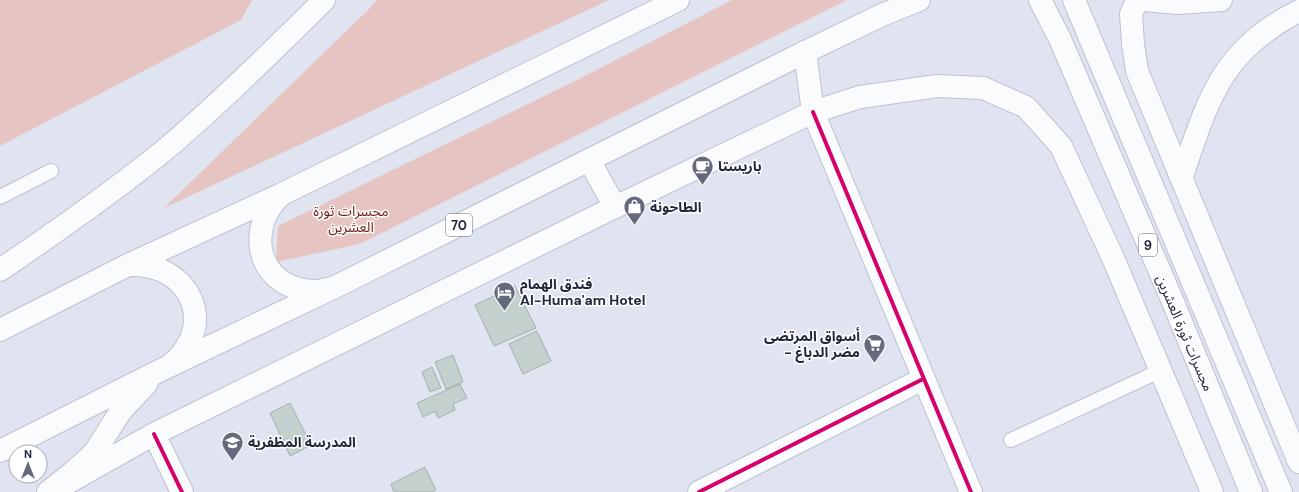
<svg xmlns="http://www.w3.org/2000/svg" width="1299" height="492" font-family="'DM Sans','Noto Sans Arabic',sans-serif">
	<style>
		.green { fill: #e5c4c2 }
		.building { fill: #c3d0ce; stroke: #a3b0ae }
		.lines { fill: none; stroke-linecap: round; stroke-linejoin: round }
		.lane-casing { stroke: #bcc1d3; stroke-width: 16 }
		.street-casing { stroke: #bcc1d3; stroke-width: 24 }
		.secondary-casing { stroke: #bcc1d3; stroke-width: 24 }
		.highway-casing { stroke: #bcc1d3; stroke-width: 24 }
		.lane { stroke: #fafbfd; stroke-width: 14 }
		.street { stroke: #fafbfd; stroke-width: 22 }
		.secondary { stroke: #fafbfd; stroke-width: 22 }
		.highway { stroke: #fafbfd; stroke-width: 22 }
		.cycleway-casing { stroke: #fff; stroke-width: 6 }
		.cycleway { stroke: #d6006c; stroke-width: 4 }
		.labels { text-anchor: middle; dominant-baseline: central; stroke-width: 3; stroke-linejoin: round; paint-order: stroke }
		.shield { fill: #fff; stroke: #646878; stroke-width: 1 }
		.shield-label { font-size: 13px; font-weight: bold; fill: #21273e }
		.poi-label { font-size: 14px; font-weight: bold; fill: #21273e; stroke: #fff; text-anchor: start }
		.park-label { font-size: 14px; fill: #6c1c0f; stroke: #fff }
		.street-label { font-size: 14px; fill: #21273e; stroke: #fff }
	</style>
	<rect width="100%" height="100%" fill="#e0e4f1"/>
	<!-- green -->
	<g class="green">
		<path d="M 0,0 L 252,0 L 241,20 L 0,146 Z"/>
		<path d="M 377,0 L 609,0 L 164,208 L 370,8 Z"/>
		<path d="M 732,0 L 847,0 L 360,244 L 276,262 L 278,226 L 579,79 Z"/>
	</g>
	<!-- building -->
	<g class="building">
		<path d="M 515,286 L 536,328 L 494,346 L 475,305 Z"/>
		<path d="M 537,331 L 551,361 L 523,374 L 509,344 Z"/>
		<path d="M 453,355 L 463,382 L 446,389 L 435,362 Z"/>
		<path d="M 432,367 L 441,388 L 430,392 L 422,372 Z"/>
		<path d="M 460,384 L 467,398 L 453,404 L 455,410 L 438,418 L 435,411 L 423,417 L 417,403 Z"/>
		<path d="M 290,403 L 311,445 L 290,456 L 270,413 Z"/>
		<path d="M 425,467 L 436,490 L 432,492 L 394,492 L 391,484 Z"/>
	</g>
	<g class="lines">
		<defs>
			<g id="lane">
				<path d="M 0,197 L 51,171"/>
				<path d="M 1011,440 L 1162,370"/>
			</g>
			<g id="street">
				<path d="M 813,112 L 971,492"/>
				<path d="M 154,434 L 182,492"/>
				<path d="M 699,492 L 923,379"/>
			</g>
			<path id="secondary" d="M 69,482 L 154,434 L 615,207 L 813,112 L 860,97 L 937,86 L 983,88 L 1026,107 L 1061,146 L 1113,258 L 1212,492"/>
			<g id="highway">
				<path d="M 1040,0 L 1060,39 L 1173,302 L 1251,492"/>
				<path d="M 1074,0 L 1281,492"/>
				<path d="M 1137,0 L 1131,14 L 1133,44 L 1137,71 L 1299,462"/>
				<path d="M 1144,0 L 1177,3 L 1221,0"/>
				<path d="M 805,52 L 813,112"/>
				<path d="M 589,160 L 615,207"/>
				<path d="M 1182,176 C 1208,100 1221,50 1299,11"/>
				<path d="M 280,196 C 249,225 254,277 299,289 C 308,291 318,292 326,289"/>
				<path d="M 129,265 C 188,262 218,322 174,362"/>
				<path d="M 0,270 C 56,232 113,192 166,149 C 221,102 273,51 324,0"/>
				<path d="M 0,330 L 128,265 L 282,194 L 678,0"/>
				<path d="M 0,451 L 157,372 L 339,285 L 805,52 L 882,15 L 919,0"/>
				<path d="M 48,492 L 72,473 L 95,452 L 120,412 L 147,383"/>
			</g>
		</defs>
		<!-- lane casing -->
		<use href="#lane" class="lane-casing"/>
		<!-- street casing -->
		<use href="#street" class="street-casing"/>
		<!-- secondary casing -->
		<use href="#secondary" class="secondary-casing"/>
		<!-- highway casing -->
		<use href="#highway" class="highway-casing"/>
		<!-- lane -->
		<use href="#lane" class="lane"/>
		<!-- street -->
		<use href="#street" class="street"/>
		<!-- secondary -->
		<use href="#secondary" class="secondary"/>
		<!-- highway -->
		<use href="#highway" class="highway"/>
		<defs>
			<g id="cycleway">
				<path d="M 813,112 L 971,492"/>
				<path d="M 154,434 L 182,492"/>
				<path d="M 699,492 L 923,379"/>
			</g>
		</defs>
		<!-- cycleway casing -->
		<use href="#cycleway" class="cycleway-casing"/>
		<!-- cycleway -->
		<use href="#cycleway" class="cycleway"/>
	</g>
	<!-- icons -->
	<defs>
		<symbol id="cafe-pin" viewBox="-11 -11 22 30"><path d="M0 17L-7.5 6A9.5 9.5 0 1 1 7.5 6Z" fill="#64697d" stroke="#fff"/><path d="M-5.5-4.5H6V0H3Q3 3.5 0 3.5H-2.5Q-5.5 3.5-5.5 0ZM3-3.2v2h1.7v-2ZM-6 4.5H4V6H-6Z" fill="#fff"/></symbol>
		<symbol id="shop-pin" viewBox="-11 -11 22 30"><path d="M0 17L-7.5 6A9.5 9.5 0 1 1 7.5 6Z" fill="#64697d" stroke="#fff"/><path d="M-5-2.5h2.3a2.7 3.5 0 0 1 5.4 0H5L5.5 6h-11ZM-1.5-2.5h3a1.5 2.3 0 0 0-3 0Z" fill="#fff"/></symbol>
		<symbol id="hotel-pin" viewBox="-11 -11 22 30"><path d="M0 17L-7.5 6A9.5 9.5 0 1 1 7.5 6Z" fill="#64697d" stroke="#fff"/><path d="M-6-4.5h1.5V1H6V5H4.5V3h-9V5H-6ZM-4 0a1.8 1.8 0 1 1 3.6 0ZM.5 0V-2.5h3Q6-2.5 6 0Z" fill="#fff"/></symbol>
		<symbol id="supermarket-pin" viewBox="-11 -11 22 30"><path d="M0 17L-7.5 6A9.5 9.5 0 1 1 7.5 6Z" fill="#64697d" stroke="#fff"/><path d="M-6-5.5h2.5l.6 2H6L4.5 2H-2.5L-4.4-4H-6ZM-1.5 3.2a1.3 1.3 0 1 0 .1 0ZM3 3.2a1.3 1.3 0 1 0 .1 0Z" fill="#fff"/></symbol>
		<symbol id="school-pin" viewBox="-11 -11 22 30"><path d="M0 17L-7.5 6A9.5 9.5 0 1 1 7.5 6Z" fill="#64697d" stroke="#fff"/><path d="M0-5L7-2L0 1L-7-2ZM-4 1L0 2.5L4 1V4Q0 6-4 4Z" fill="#fff"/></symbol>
	</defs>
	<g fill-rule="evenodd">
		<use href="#cafe-pin" x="690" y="154" width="25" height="34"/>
		<use href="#shop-pin" x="622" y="194" width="25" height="34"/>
		<use href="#hotel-pin" x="492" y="280" width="25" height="34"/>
		<use href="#supermarket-pin" x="862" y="332" width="25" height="34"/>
		<use href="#school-pin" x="220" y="430" width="25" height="34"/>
	</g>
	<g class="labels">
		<!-- shield labels -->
		<g class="shield">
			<rect x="446" y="214" width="26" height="22" rx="3"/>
			<rect x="1139" y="234" width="18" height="22" rx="3"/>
		</g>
		<g class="shield-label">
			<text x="459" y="225">70</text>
			<text x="1148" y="245">9</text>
		</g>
		<!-- poi labels -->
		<g class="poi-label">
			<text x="718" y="166">باريستا</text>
			<text x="650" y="207">الطاحونة</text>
			<text x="520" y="284">فندق الهمام<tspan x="520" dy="16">Al-Huma'am Hotel</tspan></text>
			<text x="860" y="336" text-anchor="end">أسواق المرتضى<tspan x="860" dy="16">- مضر الدباغ</tspan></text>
			<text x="248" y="442">المدرسة المظفرية</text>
		</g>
		<!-- park labels -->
		<g class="park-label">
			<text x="351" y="211">مجسرات ثورة<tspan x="351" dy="16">العشرين</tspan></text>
		</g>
		<!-- street labels -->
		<g class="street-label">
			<text transform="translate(1185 333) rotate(67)">مجسرات ثورة العشرين</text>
		</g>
	</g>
	<!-- north arrow -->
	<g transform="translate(28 464)"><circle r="19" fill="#ffffff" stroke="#a6a9b2"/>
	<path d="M0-3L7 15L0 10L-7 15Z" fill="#64697d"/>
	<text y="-6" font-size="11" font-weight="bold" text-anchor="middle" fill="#21273e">N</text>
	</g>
</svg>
